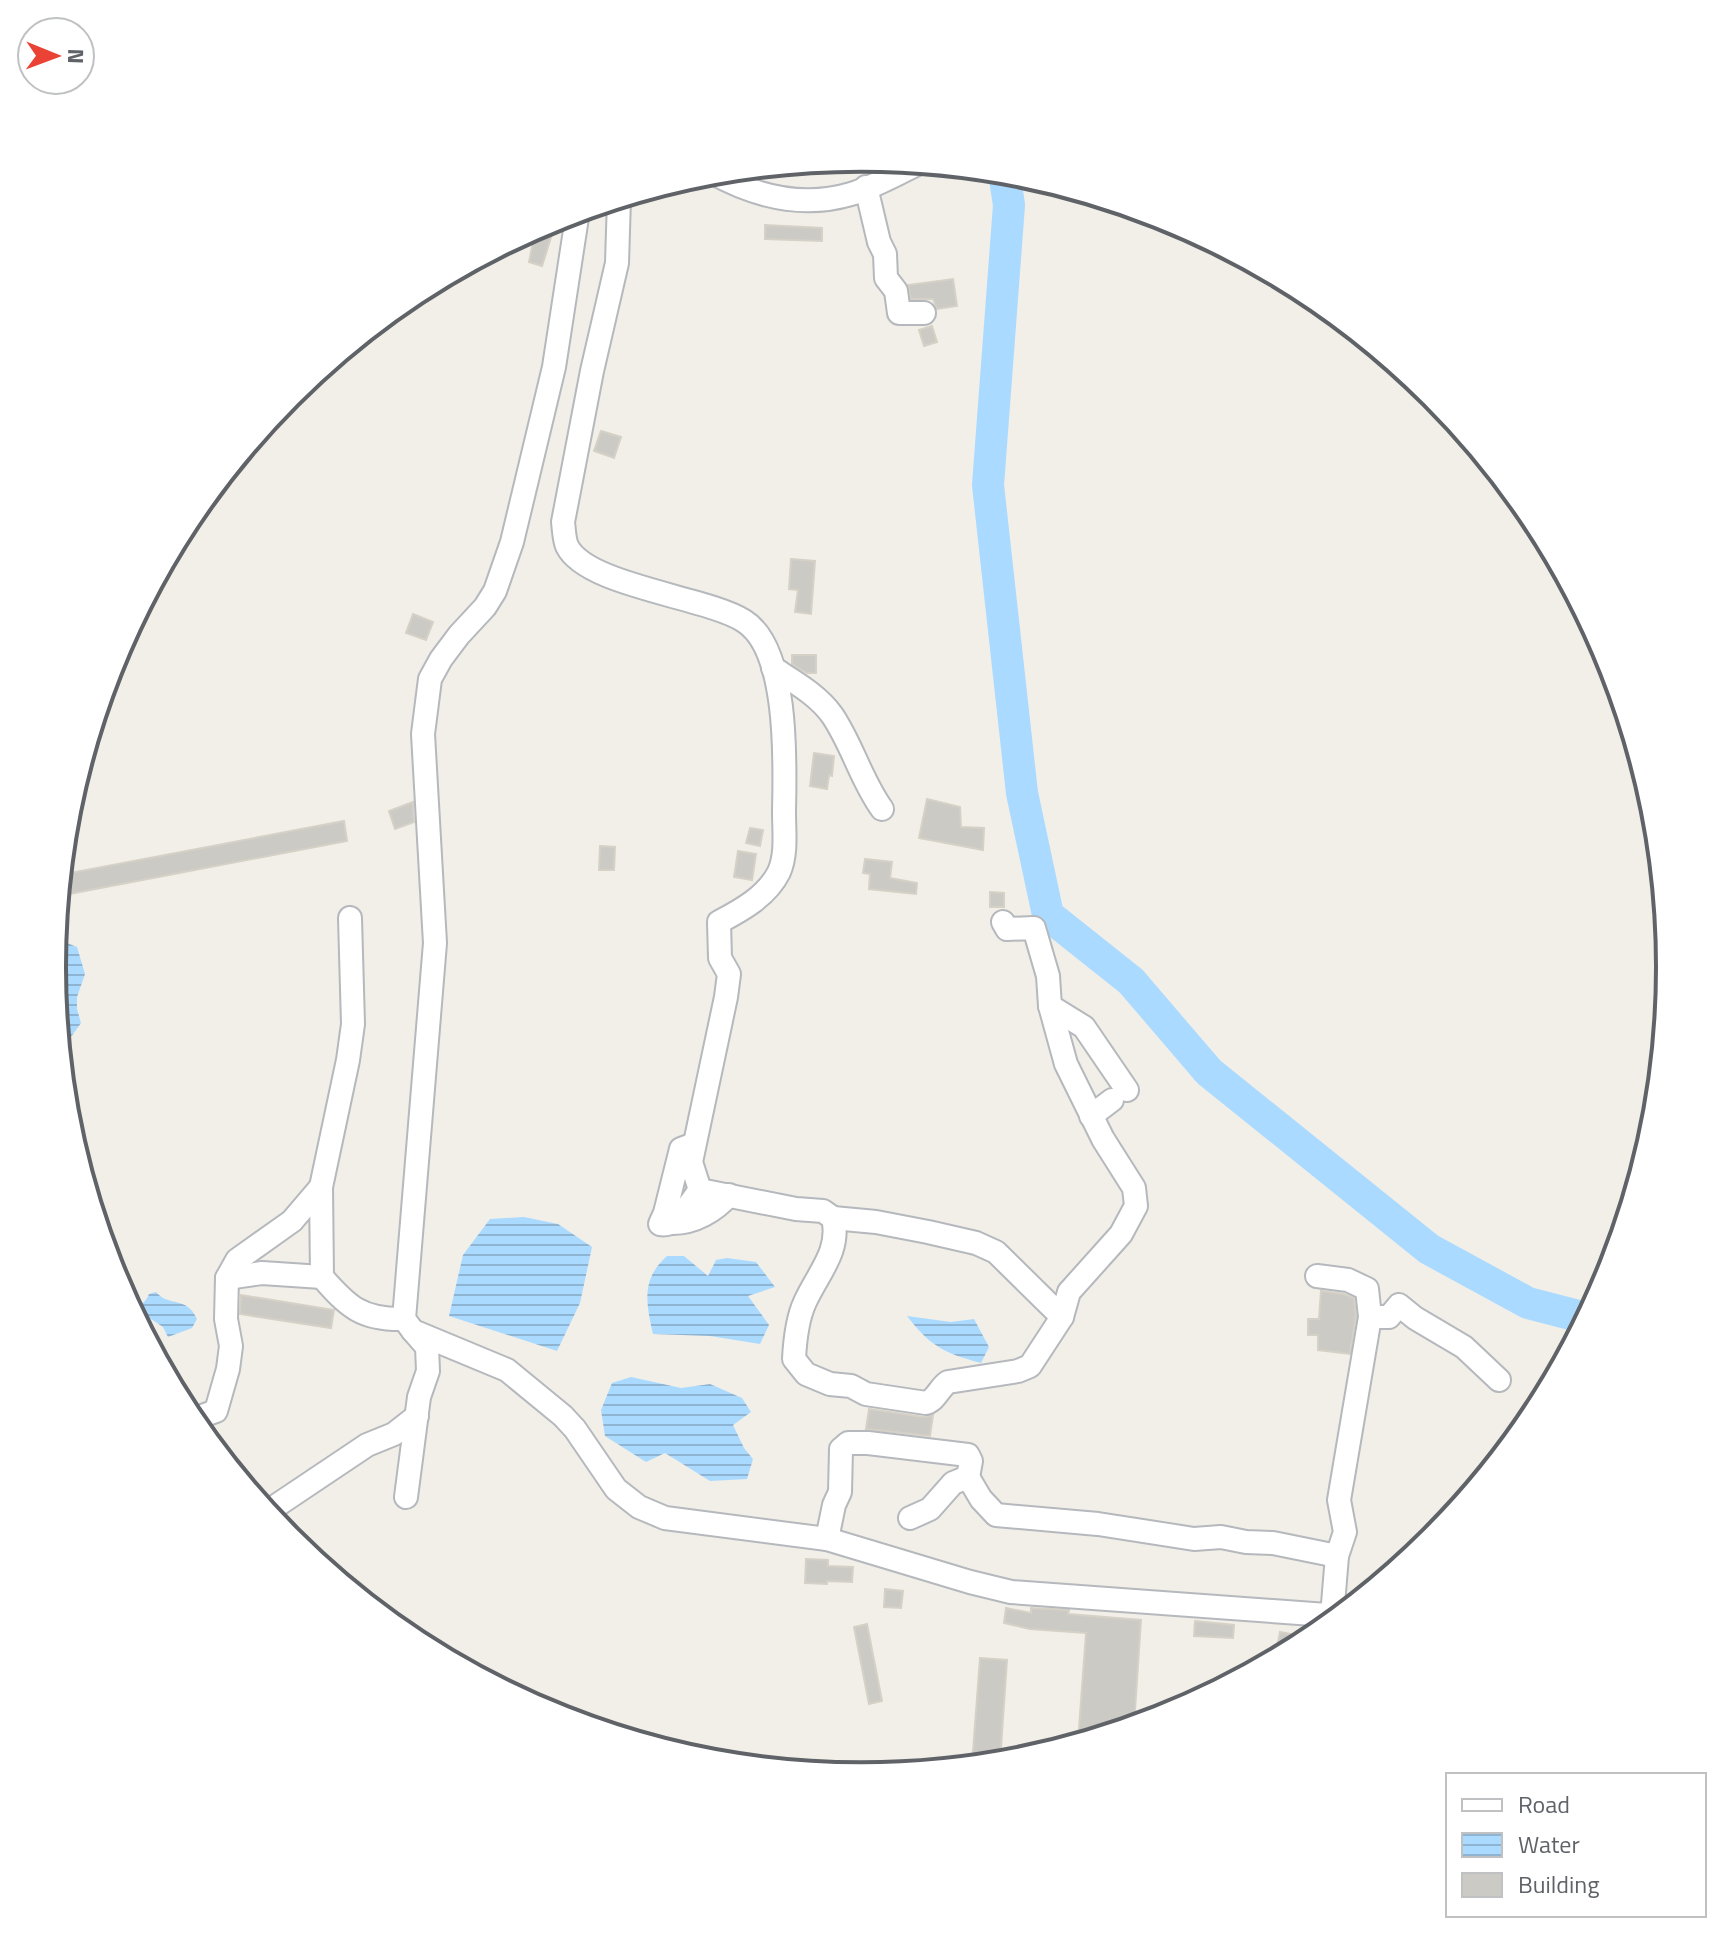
<svg xmlns="http://www.w3.org/2000/svg" width="1722" height="1933" font-family="'Titillium Web',sans-serif">
	<style>
		.water { fill: url(#water-rules) }
		.lines { fill: none; stroke-linecap: round; stroke-linejoin: round }
		.river { stroke: #aadaff; stroke-width: 32 }
		.building { fill: #cccac5; stroke: #d6d1c6; stroke-width: 2 }
		.minor-casing { stroke: #b5b8bc; stroke-width: 26 }
		.minor { stroke: #fff; stroke-width: 22 }
		.rim { fill: none; stroke: #5f6368; stroke-width: 4 }
	</style>
	<defs>
		<pattern id="water-rules" width="6" height="5" patternUnits="userSpaceOnUse" patternTransform="scale(2)"><rect width="6" height="5" fill="#aadaff"/><path d="M0 2.5h6" fill="none" stroke="#8eb4d2"/></pattern>
	</defs>
	<rect width="100%" height="100%" fill="#f1efe8"/>
	<!-- water -->
	<g class="water">
		<path d="M 55,938 L 77,947 L 85,974 L 77,997 L 77,1009 L 81,1023 L 71,1037 L 59,1038 L 52,966 Z"/>
		<path d="M 524,1217 L 558,1224 L 592,1247 L 580,1303 L 557,1351 L 449,1316 L 463,1255 L 490,1219 Z"/>
		<path d="M 667,1256 L 684,1256 L 708,1276 L 716,1260 L 727,1258 L 756,1262 L 775,1287 L 748,1296 L 769,1325 L 760,1344 L 710,1336 L 653,1334 C 646,1303 641,1279 667,1256 Z"/>
		<path d="M 156,1292 C 170,1308 186,1295 197,1319 L 192,1328 L 168,1337 L 163,1327 L 145,1315 L 135,1317 L 129,1305 C 140,1306 145,1304 149,1294 Z"/>
		<path d="M 907,1316 L 951,1322 L 974,1319 L 989,1347 L 981,1363 C 944,1353 930,1346 907,1316 Z"/>
		<path d="M 631,1377 L 681,1388 L 710,1384 L 742,1398 L 751,1412 L 733,1425 L 744,1448 L 753,1459 L 747,1479 L 710,1481 L 665,1453 L 646,1462 L 605,1436 L 601,1410 L 612,1383 Z"/>
	</g>
	<g class="lines">
		<!-- river -->
		<path class="river" d="M 1004,172 L 1009,205 L 988,485 L 1022,793 L 1048,915 L 1131,981 L 1209,1072 L 1429,1249 L 1528,1303 L 1586,1318"/>
	</g>
	<!-- building -->
	<g class="building">
		<path d="M 557,218 L 542,266 L 529,262 L 536,228 Z"/>
		<path d="M 765,225 L 822,228 L 822,241 L 765,239 Z"/>
		<path d="M 953,279 L 957,306 L 937,309 L 933,299 L 911,299 L 908,285 Z"/>
		<path d="M 932,326 L 937,342 L 924,346 L 919,330 Z"/>
		<path d="M 601,431 L 621,437 L 614,458 L 594,451 Z"/>
		<path d="M 791,559 L 815,561 L 811,614 L 795,612 L 798,590 L 789,589 Z"/>
		<path d="M 413,614 L 433,622 L 426,640 L 406,633 Z"/>
		<path d="M 792,655 L 816,655 L 816,673 L 807,673 L 792,664 Z"/>
		<path d="M 814,753 L 834,756 L 832,776 L 829,775 L 827,789 L 810,786 Z"/>
		<path d="M 927,799 L 960,807 L 961,827 L 984,828 L 983,850 L 919,838 Z"/>
		<path d="M 413,802 L 414,822 L 395,829 L 389,811 Z"/>
		<path d="M 344,821 L 347,841 L 69,894 L 65,874 Z"/>
		<path d="M 750,828 L 763,830 L 760,846 L 746,843 Z"/>
		<path d="M 600,846 L 615,847 L 614,870 L 599,870 Z"/>
		<path d="M 738,851 L 756,854 L 752,880 L 734,877 Z"/>
		<path d="M 865,859 L 892,862 L 890,878 L 917,883 L 916,894 L 869,889 L 870,874 L 863,873 Z"/>
		<path d="M 990,892 L 1004,893 L 1004,907 L 990,907 Z"/>
		<path d="M 1321,1291 L 1344,1294 L 1354,1298 L 1356,1316 L 1350,1354 L 1318,1350 L 1318,1335 L 1308,1335 L 1308,1319 L 1319,1319 Z"/>
		<path d="M 241,1295 L 334,1310 L 331,1328 L 240,1314 Z"/>
		<path d="M 869,1409 L 924,1417 L 933,1415 L 930,1436 L 866,1429 Z"/>
		<path d="M 806,1559 L 828,1560 L 828,1566 L 853,1567 L 852,1582 L 827,1581 L 827,1584 L 805,1583 Z"/>
		<path d="M 885,1589 L 903,1591 L 901,1608 L 884,1607 Z"/>
		<path d="M 1006,1608 L 1031,1613 L 1031,1608 L 1069,1610 L 1068,1614 L 1141,1620 L 1134,1725 L 1078,1742 L 1086,1633 L 1030,1629 L 1004,1623 Z"/>
		<path d="M 1195,1621 L 1234,1625 L 1233,1638 L 1194,1636 Z"/>
		<path d="M 867,1624 L 882,1701 L 869,1704 L 854,1627 Z"/>
		<path d="M 1280,1632 L 1312,1638 L 1275,1658 Z"/>
		<path d="M 980,1658 L 1007,1660 L 1000,1762 L 972,1765 Z"/>
	</g>
	<g class="lines">
		<defs>
			<g id="minor">
				<path d="M 711,172 C 754,196 801,209 851,194 C 874,187 898,173 920,163"/>
				<path d="M 866,187 L 879,242 L 885,254 L 886,278 L 896,291 L 899,313 L 924,313"/>
				<path d="M 619,199 L 617,263 L 592,371 L 563,522 C 564,529 564,539 567,546 C 586,586 707,597 744,621 C 789,649 785,764 784,812 C 784,831 787,854 779,872 C 767,896 742,910 719,922 L 720,958 L 729,974 L 726,997 L 691,1162 L 700,1190 L 796,1209 L 823,1211 L 833,1218 C 841,1251 818,1273 805,1302 C 797,1319 795,1340 794,1359 L 806,1374 L 830,1384 L 851,1386 L 866,1394 L 926,1403 C 936,1400 939,1388 948,1382 L 1018,1371 L 1030,1366 L 1062,1317 L 1069,1292 L 1121,1234 L 1136,1206 L 1134,1188 L 1103,1139 L 1066,1064 L 1050,1006 L 1048,976 L 1034,928 L 1007,929 L 1003,922"/>
				<path d="M 578,211 L 554,367 L 512,542 L 495,591 L 485,607 L 459,635 L 441,659 L 430,679 L 423,734 L 435,943 L 404,1319 L 413,1331 L 507,1370 L 563,1416 L 575,1429 L 616,1489 L 639,1507 L 665,1518 L 827,1539 L 970,1582 L 1011,1592 L 1327,1615"/>
				<path d="M 773,668 C 793,681 818,695 832,715 C 852,744 861,780 882,809"/>
				<path d="M 350,918 L 353,1024 L 348,1060 L 321,1187 L 322,1277 C 348,1307 362,1320 404,1319"/>
				<path d="M 1050,1006 L 1084,1027 L 1127,1090"/>
				<path d="M 1091,1116 L 1112,1100"/>
				<path d="M 689,1146 L 681,1149 L 665,1213 L 660,1224 C 677,1228 690,1202 700,1190"/>
				<path d="M 833,1218 L 876,1222 L 928,1232 L 976,1243 L 996,1252 L 1062,1317"/>
				<path d="M 673,1223 C 694,1223 715,1211 729,1195"/>
				<path d="M 1317,1276 L 1348,1280 L 1367,1289 L 1370,1317 L 1339,1500 L 1345,1532 L 1337,1556 L 1333,1604 L 1325,1627"/>
				<path d="M 227,1278 L 262,1273 L 322,1277"/>
				<path d="M 1370,1317 L 1389,1317 L 1399,1305 L 1415,1318 L 1464,1347 L 1499,1380"/>
				<path d="M 191,1420 L 216,1411 L 228,1369 L 231,1346 L 226,1319 L 227,1278 L 237,1260 L 292,1221 L 321,1187"/>
				<path d="M 968,1477 L 981,1499 L 996,1515 L 1098,1524 L 1194,1539 L 1221,1537 L 1246,1542 L 1273,1543 L 1337,1556"/>
				<path d="M 406,1497 L 419,1397 L 428,1371 L 427,1347 L 413,1331"/>
				<path d="M 267,1512 L 367,1445 L 394,1434 L 417,1416"/>
				<path d="M 827,1539 L 834,1505 L 840,1492 L 841,1449 L 848,1443 L 868,1443 L 968,1455 L 971,1461 L 968,1477 L 953,1483 L 930,1509 L 910,1518"/>
			</g>
		</defs>
		<!-- minor casing -->
		<use href="#minor" class="minor-casing"/>
		<!-- minor -->
		<use href="#minor" class="minor"/>
	</g>
	<!-- crop -->
	<path d="M0 0H1722V1933H0ZM66 967a795 795 0 1 1 1590 0a795 795 0 1 1-1590 0Z" fill="#fff" fill-rule="evenodd"/>
	<path class="rim" d="M66 967a795 795 0 1 1 1590 0a795 795 0 1 1-1590 0Z"/>
	<!-- legend -->
	<rect x="1446" y="1773" width="260" height="144" fill="#ffffff" stroke="#bfc1c3" stroke-width="2"/>
	<rect x="1462" y="1799" width="40" height="12" fill="#ffffff" stroke="#bfc1c3" stroke-width="2"/>
	<text x="1518" y="1813" font-size="24" fill="#5f6368">Road</text>
	<rect x="1462" y="1833" width="40" height="24" fill="url(#water-rules)" stroke="#bfc1c3" stroke-width="2"/>
	<text x="1518" y="1853" font-size="24" fill="#5f6368">Water</text>
	<rect x="1462" y="1873" width="40" height="24" fill="#cccac5" stroke="#bfc1c3" stroke-width="2"/>
	<text x="1518" y="1893" font-size="24" fill="#5f6368">Building</text>
	<!-- north arrow -->
	<g transform="translate(56 56) rotate(91)"><circle r="38" fill="#ffffff" stroke="#bfc1c3" stroke-width="2"/>
	<path d="M0-6L14 30L0 20L-14 30Z" fill="#ea4335"/>
	<text y="-12" font-size="22" font-weight="bold" text-anchor="middle" fill="#5f6368">N</text>
	</g>
</svg>
